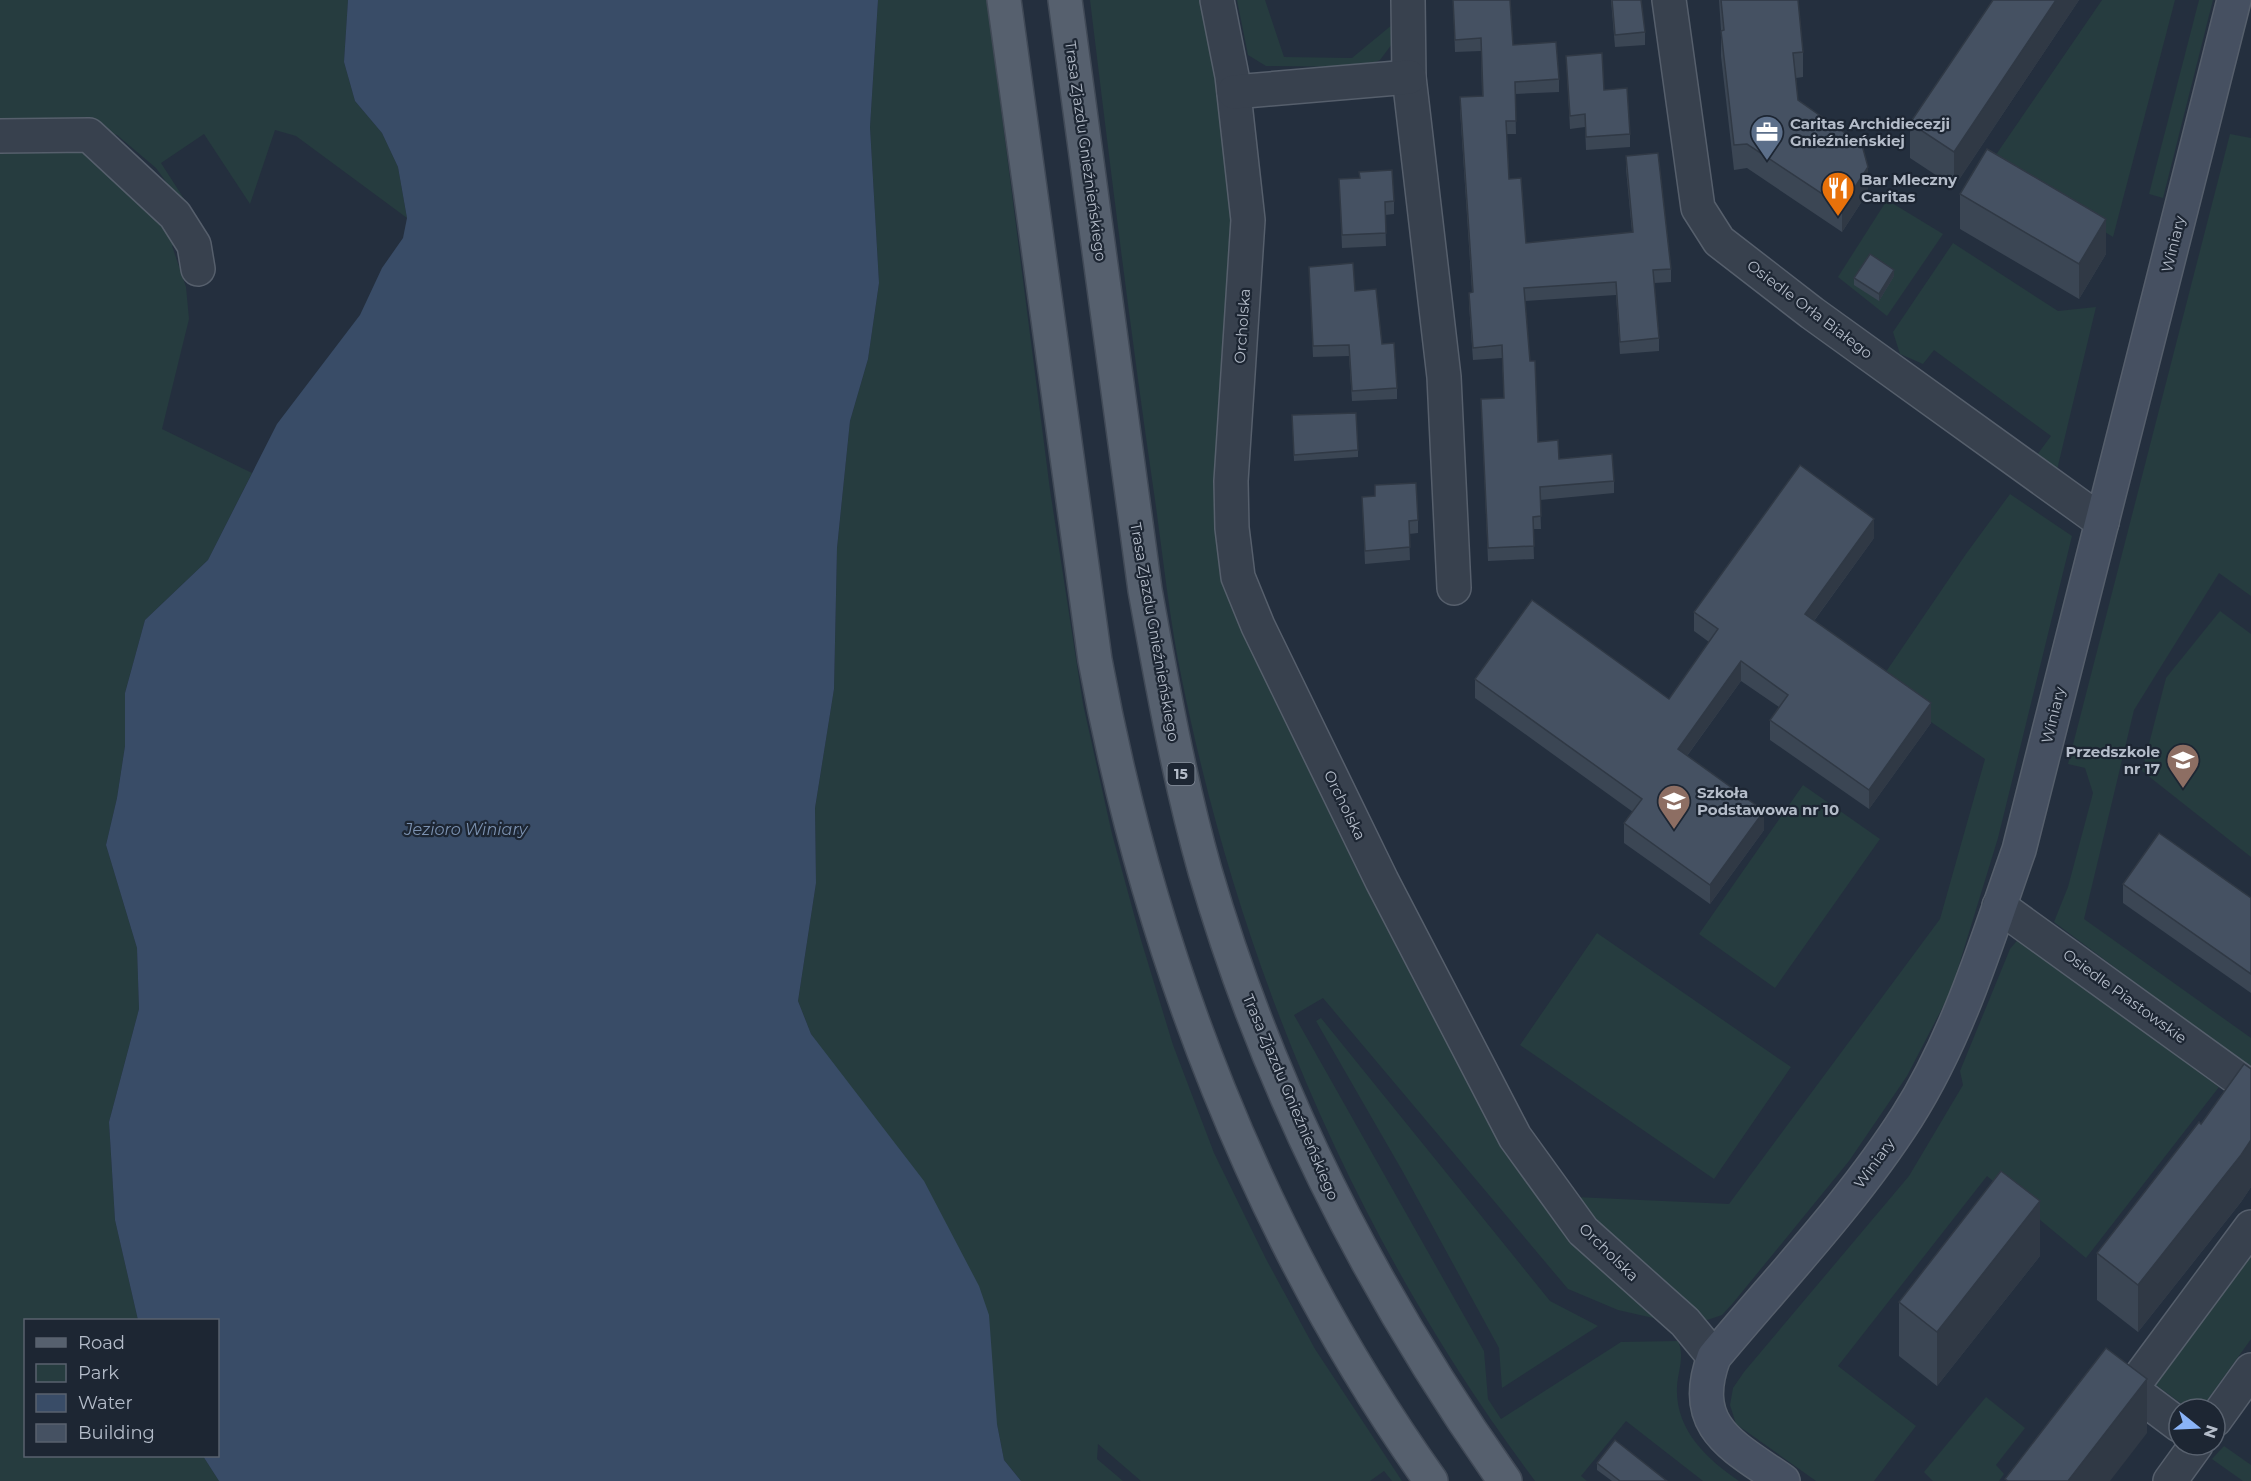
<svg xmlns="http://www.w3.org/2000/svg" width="2251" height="1481" font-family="Montserrat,sans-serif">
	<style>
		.green { fill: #263c3f }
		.water { fill: #394c67 }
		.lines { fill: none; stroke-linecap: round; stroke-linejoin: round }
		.street-casing { stroke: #565f6c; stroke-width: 36 }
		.secondary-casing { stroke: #565f6c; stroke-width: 36 }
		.primary-casing { stroke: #414a57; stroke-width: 36 }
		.street { stroke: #38414e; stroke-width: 33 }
		.secondary { stroke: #465061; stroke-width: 33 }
		.primary { stroke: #56606e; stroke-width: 33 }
		.wall { fill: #3b4654 }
		.shaded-wall { fill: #303945 }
		.building { fill: #455162; stroke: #303945; stroke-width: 1.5 }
		.labels { text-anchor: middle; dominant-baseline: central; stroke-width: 4.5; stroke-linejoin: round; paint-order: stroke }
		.shield { fill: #1d2633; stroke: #878f9c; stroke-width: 1.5 }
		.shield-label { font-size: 14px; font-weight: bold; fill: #b4bcc9 }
		.poi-label { font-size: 15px; font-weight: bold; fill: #b4bcc9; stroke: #1d2633; text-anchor: start }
		.street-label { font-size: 15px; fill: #b4bcc9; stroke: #1d2633 }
		.water-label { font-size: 16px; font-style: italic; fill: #7c92b1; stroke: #1d2633 }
	</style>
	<rect width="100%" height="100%" fill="#242f3e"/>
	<!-- green -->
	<g class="green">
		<path d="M 0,0 L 348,0 L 344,62 L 355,101 L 382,133 L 398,167 L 407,218 L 296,136 L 275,130 L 250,204 L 204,134 L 161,163 L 206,233 L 204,234 L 156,168 L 117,135 L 82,125 L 0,124 Z"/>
		<path d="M 878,0 L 987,0 L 1050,490 L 1083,704 L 1112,834 L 1141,940 L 1173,1045 L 1214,1153 L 1266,1259 L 1315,1349 L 1402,1481 L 1392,1481 L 1384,1471 L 1370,1481 L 1141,1481 L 1098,1444 L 1097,1459 L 1123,1481 L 1021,1481 L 1004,1460 L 997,1424 L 837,1071 L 811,1034 L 798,1001 L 816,883 L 815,808 L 834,689 L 837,548 L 850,421 L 868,359 L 879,283 L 870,127 Z"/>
		<path d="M 1090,0 L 1203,0 L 1220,81 L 1234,219 L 1220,528 L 1505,1142 L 1662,1320 L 1618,1310 L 1568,1289 L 1323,998 L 1294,1015 L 1484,1351 L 1488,1399 L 1501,1419 L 1621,1342 L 1678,1341 C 1685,1357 1678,1370 1677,1387 C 1675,1429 1706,1459 1739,1481 L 1703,1481 L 1626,1421 L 1581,1476 L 1587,1481 L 1535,1481 C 1356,1241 1242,973 1182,680 C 1169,618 1163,555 1154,493 C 1130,329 1110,164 1090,0 Z"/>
		<path d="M 1237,0 L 1265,0 L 1284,57 L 1352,58 L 1393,24 L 1392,44 L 1380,60 L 1364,67 L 1266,66 L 1248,55 Z"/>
		<path d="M 2102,0 L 2175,0 L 2113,237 L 1991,162 Z"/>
		<path d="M 2199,0 L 2213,0 L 2163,198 L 2149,194 Z"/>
		<path d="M 2230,134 L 2251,138 L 2251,596 L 2219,573 L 2134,710 L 2084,919 L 2251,1038 L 2251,1069 L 2054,922 L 2068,887 L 2093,793 L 2085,768 L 2068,764 Z"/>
		<path d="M 79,147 L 186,242 L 172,246 L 186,287 L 189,319 L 162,429 L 252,473 L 208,560 L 145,620 L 125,693 L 125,746 L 117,798 L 106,845 L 137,948 L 139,1009 L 109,1122 L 115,1220 L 138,1320 L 26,1320 L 26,1456 L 203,1456 L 219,1481 L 0,1481 L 0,148 Z"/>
		<path d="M 1887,200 L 1943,234 L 1887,316 L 1838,277 Z"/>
		<path d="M 1953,243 L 2058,311 L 2096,307 L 2056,474 L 2034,459 L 2051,436 L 1934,350 L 1923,364 L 1900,354 L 1893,332 Z"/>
		<path d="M 2010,494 L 2072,536 L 1998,838 L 1951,991 L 1907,1076 L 1849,1161 L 1733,1303 L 1722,1315 L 1707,1320 C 1666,1299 1601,1235 1575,1197 L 1729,1204 L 1940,919 L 1985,759 L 1877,685 L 1966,554 Z"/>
		<path d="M 2220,611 L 2251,634 L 2251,857 L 2142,771 L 2166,678 Z"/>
		<path d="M 1803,785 L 1880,839 L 1775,988 L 1699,934 Z"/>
		<path d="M 1597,933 L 1791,1067 L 1714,1179 L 1520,1045 Z"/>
		<path d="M 2020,937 L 2219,1087 L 2086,1258 L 1987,1176 L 1838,1366 L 1916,1426 L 1874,1481 L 1816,1481 L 1736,1424 L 1730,1405 L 1733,1388 L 1744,1372 L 1909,1176 L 1963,1085 L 1960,1071 L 2010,949 Z"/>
		<path d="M 1321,1018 L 1550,1301 L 1598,1326 L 1502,1388 L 1499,1348 L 1403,1172 L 1316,1021 Z"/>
		<path d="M 2251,1249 L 2251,1339 L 2201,1409 L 2189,1409 L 2153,1383 Z"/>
		<path d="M 1986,1397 L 2025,1428 L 1996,1465 L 2004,1474 L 1999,1481 L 1933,1481 L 1924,1472 Z"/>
		<path d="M 2224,1446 L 2251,1465 L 2251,1481 L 2243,1481 L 2212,1459 Z"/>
	</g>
	<!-- water -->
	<path class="water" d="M 348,0 L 878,0 L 870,127 L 879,283 L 868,359 L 850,421 L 837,548 L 834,689 L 815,808 L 816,883 L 798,1001 L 811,1034 L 924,1181 L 979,1286 L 989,1315 L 997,1424 L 1004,1460 L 1021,1481 L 219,1481 L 203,1456 L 218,1456 L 218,1320 L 138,1320 L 115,1220 L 109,1122 L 139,1009 L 137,948 L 106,845 L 117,798 L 125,746 L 125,693 L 145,620 L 208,560 L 277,424 L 360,315 L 382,268 L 403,238 L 407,218 L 398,167 L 382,133 L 355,101 L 344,62 Z"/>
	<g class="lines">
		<defs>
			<g id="street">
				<path d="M 1217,0 L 1232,76 L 1248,220 L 1231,481 L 1232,528 L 1238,577 L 1258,626 L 1382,881 L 1515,1137 L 1583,1231 L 1685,1322 L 1714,1357"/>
				<path d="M 1408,0 L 1409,77 L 1444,377 L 1454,588"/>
				<path d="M 1669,0 L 1698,208 L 1719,241 L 1812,313 L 2102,522"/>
				<path d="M 1234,92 L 1409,77"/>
				<path d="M 0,136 L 89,135 L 175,215 L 194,245 L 198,269"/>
				<path d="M 1999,906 L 2251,1088"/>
				<path d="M 2215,1420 L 2251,1370"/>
				<path d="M 2179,1425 L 2131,1389 L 2251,1227"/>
				<path d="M 2170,1481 L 2196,1445"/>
			</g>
			<path id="secondary" d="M 1783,1481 C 1733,1446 1688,1427 1714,1357 C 1779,1279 1852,1203 1907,1117 C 1959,1035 1987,940 2019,850 L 2234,0"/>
			<g id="primary">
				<path d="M 1004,0 L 1095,660 C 1149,953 1258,1237 1431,1481"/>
				<path d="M 1065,0 L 1145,590 C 1162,684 1179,779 1205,871 C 1269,1091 1373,1294 1505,1481"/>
			</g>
		</defs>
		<!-- street casing -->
		<use href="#street" class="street-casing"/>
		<!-- secondary casing -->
		<use href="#secondary" class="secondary-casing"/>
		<!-- primary casing -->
		<use href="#primary" class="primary-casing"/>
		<!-- street -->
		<use href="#street" class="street"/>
		<!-- secondary -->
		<use href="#secondary" class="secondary"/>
		<!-- primary -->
		<use href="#primary" class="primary"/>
	</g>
	<!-- wall -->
	<g class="wall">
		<path d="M 1453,0 L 1510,0 L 1513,45 L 1559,79 L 1559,92 L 1515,94 L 1516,134 L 1507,134 L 1509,179 L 1526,243 L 1632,232 L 1626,169 L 1626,156 L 1671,269 L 1671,282 L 1654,283 L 1659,338 L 1659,351 L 1620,354 L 1616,295 L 1525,301 L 1530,361 L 1538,442 L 1559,459 L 1614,481 L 1614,493 L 1540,500 L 1541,529 L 1533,529 L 1534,559 L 1488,561 L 1481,399 L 1504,398 L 1502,358 L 1473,360 L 1469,305 L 1469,293 L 1472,292 L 1460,110 L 1460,97 L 1482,96 L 1481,51 L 1455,52 Z"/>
		<path d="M 1611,0 L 1641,0 L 1645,32 L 1645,45 L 1615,47 Z"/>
		<path d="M 1719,0 L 1798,0 L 1803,52 L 1803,77 L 1796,78 L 1798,100 L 1868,192 L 1842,232 L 1747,168 L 1734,170 L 1721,56 L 1721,30 Z"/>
		<path d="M 1993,0 L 2079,0 L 1954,187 L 1910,158 L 1910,123 Z"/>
		<path d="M 1566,56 L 1604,90 L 1630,134 L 1630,147 L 1586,150 L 1585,127 L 1570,129 Z"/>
		<path d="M 1339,179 L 1394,201 L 1394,214 L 1385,215 L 1386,246 L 1342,248 Z"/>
		<path d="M 1960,194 L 2106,254 L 2079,299 L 1960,229 Z"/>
		<path d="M 1309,267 L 1355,291 L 1382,344 L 1397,388 L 1397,399 L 1352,401 L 1349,356 L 1313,357 Z"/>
		<path d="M 1894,276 L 1879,301 L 1854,285 L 1854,278 Z"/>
		<path d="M 1292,415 L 1358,450 L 1358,457 L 1294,461 Z"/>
		<path d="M 1375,485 L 1418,520 L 1418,533 L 1409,534 L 1410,560 L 1365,564 L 1362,497 L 1375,496 Z"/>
		<path d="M 1874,538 L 1814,621 L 1931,723 L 1869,809 L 1770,740 L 1770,720 L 1779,707 L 1741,681 L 1687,756 L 1764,830 L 1710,904 L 1624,843 L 1624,823 L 1633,812 L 1475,698 L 1475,679 L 1669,699 L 1709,642 L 1694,631 L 1694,612 Z"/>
		<path d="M 2123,884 L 2251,898 L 2251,993 L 2123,903 Z"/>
		<path d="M 2251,1069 L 2251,1187 L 2241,1202 L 2138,1332 L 2097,1300 L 2097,1253 L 2201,1124 Z"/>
		<path d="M 2040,1256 L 1937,1386 L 1899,1356 L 1899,1302 Z"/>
		<path d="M 1597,1463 L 1667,1481 L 1612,1481 L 1597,1470 Z"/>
	</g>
	<!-- shaded-wall -->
	<g class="shaded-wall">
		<path d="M 2056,0 L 2079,0 L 1954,187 L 1954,152 Z"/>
		<path d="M 1868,167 L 1868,192 L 1842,232 L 1842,207 Z"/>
		<path d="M 2106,219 L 2106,254 L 2079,299 L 2079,264 Z"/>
		<path d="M 1894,270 L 1894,276 L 1879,301 L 1879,294 Z"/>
		<path d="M 1874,519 L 1874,538 L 1805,633 L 1805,614 Z"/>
		<path d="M 1741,661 L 1741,681 L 1678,768 L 1678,749 Z"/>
		<path d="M 1931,703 L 1931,723 L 1869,809 L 1869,790 Z"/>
		<path d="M 1764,811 L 1764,830 L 1710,904 L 1710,885 Z"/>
		<path d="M 2251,1140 L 2251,1187 L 2241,1202 L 2138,1332 L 2138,1285 Z"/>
		<path d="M 2040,1201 L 2040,1256 L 1937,1386 L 1937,1332 Z"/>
		<path d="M 2147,1379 L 2147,1433 L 2110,1481 L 2068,1481 Z"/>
	</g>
	<!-- building -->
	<g class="building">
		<path d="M 1453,0 L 1510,0 L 1513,45 L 1556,42 L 1559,79 L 1515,82 L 1516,121 L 1506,121 L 1509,179 L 1521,178 L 1526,243 L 1633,232 L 1626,156 L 1658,153 L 1671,269 L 1653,270 L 1659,338 L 1620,342 L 1616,282 L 1524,288 L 1530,361 L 1535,361 L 1538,442 L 1558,440 L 1559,459 L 1612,454 L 1614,481 L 1540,487 L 1541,516 L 1533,517 L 1534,546 L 1488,548 L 1481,399 L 1504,398 L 1502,345 L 1473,348 L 1469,293 L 1473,292 L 1460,97 L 1483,96 L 1481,38 L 1455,40 Z"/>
		<path d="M 1612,0 L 1641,0 L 1645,32 L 1615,35 Z"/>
		<path d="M 1721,0 L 1798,0 L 1803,52 L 1793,53 L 1798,100 L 1862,145 L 1868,167 L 1842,207 L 1747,144 L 1734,145 L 1721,31 L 1724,30 Z"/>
		<path d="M 1993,0 L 2056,0 L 1954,152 L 1910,123 Z"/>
		<path d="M 1602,53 L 1604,90 L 1627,88 L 1630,134 L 1586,137 L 1585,114 L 1570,116 L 1566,56 Z"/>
		<path d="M 1987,149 L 2106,219 L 2079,264 L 1960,194 Z"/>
		<path d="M 1392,170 L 1394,201 L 1385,202 L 1386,233 L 1342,235 L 1339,179 L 1360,178 L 1359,172 Z"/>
		<path d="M 1870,254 L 1894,270 L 1879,294 L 1854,278 Z"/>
		<path d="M 1353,263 L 1355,291 L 1376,289 L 1382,344 L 1394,343 L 1397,388 L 1352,391 L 1349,345 L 1313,346 L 1309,267 Z"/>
		<path d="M 1356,413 L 1358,450 L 1294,455 L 1292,415 Z"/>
		<path d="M 1800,465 L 1874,519 L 1805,614 L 1931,703 L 1869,790 L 1770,720 L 1788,695 L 1741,661 L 1678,749 L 1764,811 L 1710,885 L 1624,823 L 1642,799 L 1475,679 L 1532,600 L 1669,699 L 1718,629 L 1694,612 Z"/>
		<path d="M 1416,483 L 1418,520 L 1409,521 L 1410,547 L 1365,551 L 1362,497 L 1375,496 L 1375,485 Z"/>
		<path d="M 2159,833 L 2251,898 L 2251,974 L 2123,884 Z"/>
		<path d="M 2244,1064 L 2251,1069 L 2251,1140 L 2241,1155 L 2138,1285 L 2097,1253 L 2199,1122 L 2201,1124 Z"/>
		<path d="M 2001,1171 L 2040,1201 L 1937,1332 L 1899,1302 Z"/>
		<path d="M 2106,1348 L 2147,1379 L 2068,1481 L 2008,1481 L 2005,1479 Z"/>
		<path d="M 1615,1440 L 1667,1481 L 1620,1481 L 1597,1463 Z"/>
	</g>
	<!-- icons -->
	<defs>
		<symbol id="office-pin" viewBox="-11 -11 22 30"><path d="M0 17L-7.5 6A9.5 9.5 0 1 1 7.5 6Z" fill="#5c6f8a" stroke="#1d2633"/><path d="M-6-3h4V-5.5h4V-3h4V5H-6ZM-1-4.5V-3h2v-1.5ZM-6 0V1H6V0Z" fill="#fff"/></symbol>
		<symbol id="restaurant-pin" viewBox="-11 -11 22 30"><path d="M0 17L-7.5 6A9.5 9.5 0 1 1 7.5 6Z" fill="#e8710a" stroke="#1d2633"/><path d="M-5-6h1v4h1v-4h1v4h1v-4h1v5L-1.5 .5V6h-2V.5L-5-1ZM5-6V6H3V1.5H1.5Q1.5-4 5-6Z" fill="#fff"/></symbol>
		<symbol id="school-pin" viewBox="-11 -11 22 30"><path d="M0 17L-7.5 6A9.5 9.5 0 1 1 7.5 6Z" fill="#8d6e63" stroke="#1d2633"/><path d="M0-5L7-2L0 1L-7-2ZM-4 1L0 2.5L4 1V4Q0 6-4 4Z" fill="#fff"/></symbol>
	</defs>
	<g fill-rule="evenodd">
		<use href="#office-pin" x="1748" y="113" width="38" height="52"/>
		<use href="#restaurant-pin" x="1819" y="169" width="38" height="52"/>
		<use href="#school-pin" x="2164" y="741" width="38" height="52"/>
		<use href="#school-pin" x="1655" y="782" width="38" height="52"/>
	</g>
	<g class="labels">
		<!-- shield labels -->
		<rect class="shield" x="1167.5" y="763" width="27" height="22" rx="4.5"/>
		<g class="shield-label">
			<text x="1181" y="774">15</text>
		</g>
		<!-- poi labels -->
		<g class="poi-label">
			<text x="1790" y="123">Caritas Archidiecezji<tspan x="1790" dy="17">Gnieźnieńskiej</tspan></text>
			<text x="1861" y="179">Bar Mleczny<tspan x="1861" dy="17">Caritas</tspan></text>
			<text x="2160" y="751" text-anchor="end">Przedszkole<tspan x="2160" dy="17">nr 17</tspan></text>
			<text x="1697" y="792">Szkoła<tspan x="1697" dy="17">Podstawowa nr 10</tspan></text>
		</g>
		<!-- street labels -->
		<g class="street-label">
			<text transform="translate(1086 151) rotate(82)">Trasa Zjazdu Gnieźnieńskiego</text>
			<text transform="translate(2173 244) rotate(-76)">Winiary</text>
			<text transform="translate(1810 309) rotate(37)">Osiedle Orła Białego</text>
			<text transform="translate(1242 326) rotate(-86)">Orcholska</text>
			<text transform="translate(1155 632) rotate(80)">Trasa Zjazdu Gnieźnieńskiego</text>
			<text transform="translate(2053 715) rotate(-76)">Winiary</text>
			<text transform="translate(1345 805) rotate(64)">Orcholska</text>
			<text transform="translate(2125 996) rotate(36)">Osiedle Piastowskie</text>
			<text transform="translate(1291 1097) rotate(67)">Trasa Zjazdu Gnieźnieńskiego</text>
			<text transform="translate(1874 1163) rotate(-54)">Winiary</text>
			<text transform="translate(1609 1252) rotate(44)">Orcholska</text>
		</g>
		<!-- water labels -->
		<g class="water-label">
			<text x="466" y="829">Jezioro Winiary</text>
		</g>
	</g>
	<!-- legend -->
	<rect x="24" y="1319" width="195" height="138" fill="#1d2633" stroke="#59626f" stroke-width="1.5"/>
	<rect x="36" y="1338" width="30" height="9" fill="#56606e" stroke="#59626f" stroke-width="1.5"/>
	<text x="78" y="1349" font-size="18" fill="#b4bcc9">Road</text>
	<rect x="36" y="1364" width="30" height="18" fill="#263c3f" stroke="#59626f" stroke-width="1.5"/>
	<text x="78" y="1379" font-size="18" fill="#b4bcc9">Park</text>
	<rect x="36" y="1394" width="30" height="18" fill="#394c67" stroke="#59626f" stroke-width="1.5"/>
	<text x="78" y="1409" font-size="18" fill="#b4bcc9">Water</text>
	<rect x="36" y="1424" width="30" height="18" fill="#455162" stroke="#59626f" stroke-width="1.5"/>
	<text x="78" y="1439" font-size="18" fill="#b4bcc9">Building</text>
	<!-- north arrow -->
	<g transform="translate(2197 1427) rotate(108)"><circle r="28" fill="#1d2633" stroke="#59626f" stroke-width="1.5"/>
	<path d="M0-4.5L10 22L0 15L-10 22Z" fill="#8ab4f8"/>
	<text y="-9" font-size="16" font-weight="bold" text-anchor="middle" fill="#b4bcc9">N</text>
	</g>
</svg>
